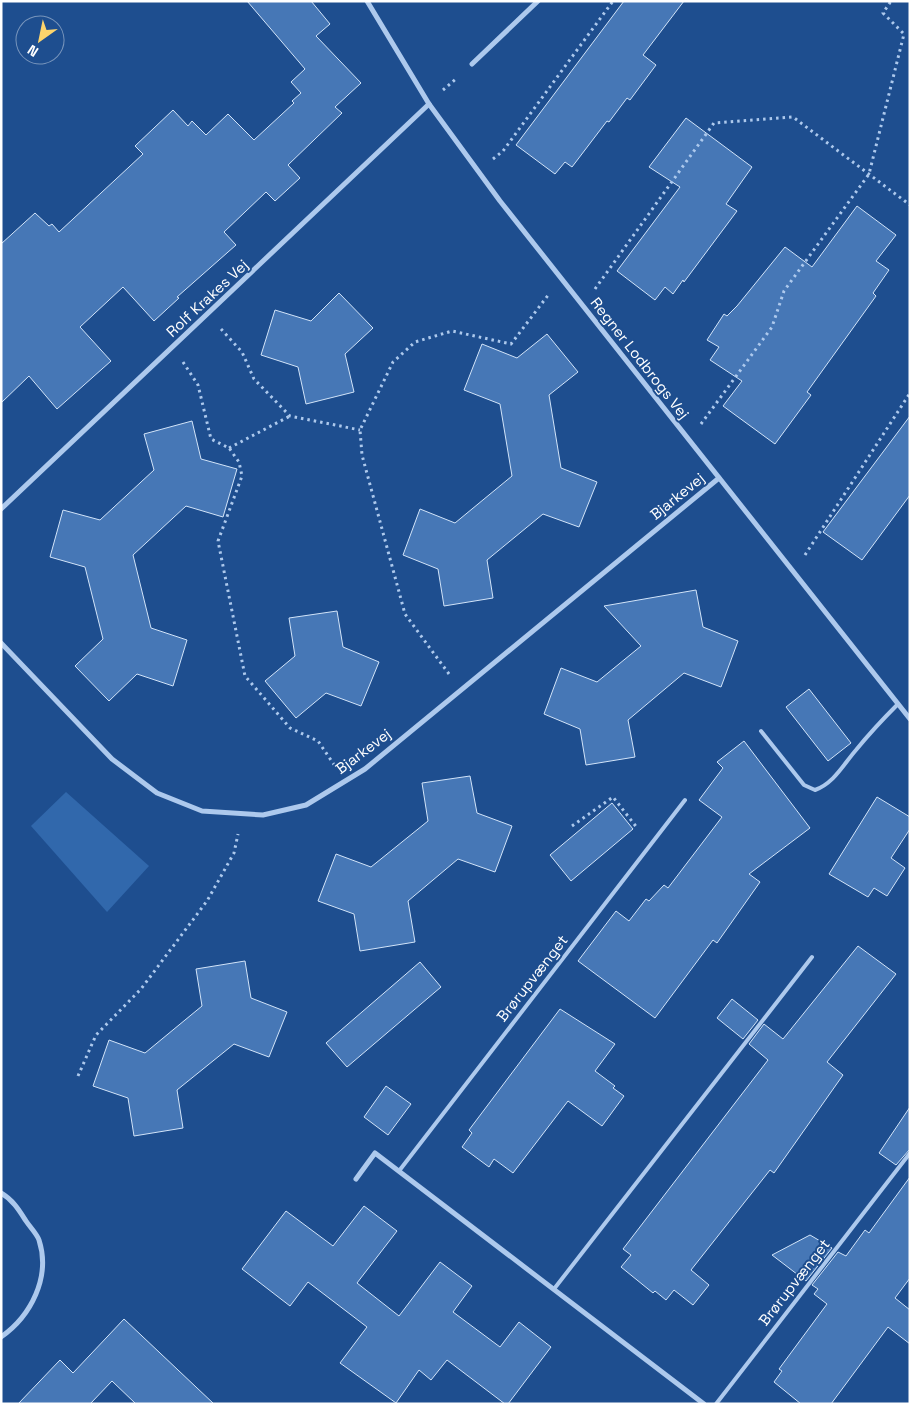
<svg xmlns="http://www.w3.org/2000/svg" width="911" height="1405" font-family="'Space Grotesk',sans-serif">
	<style>
		.green { fill: #3168ac }
		.building { fill: #4677b6; stroke: #d2e4f9 }
		.lines { fill: none; stroke-linecap: round; stroke-linejoin: round }
		.path { stroke: #adc9ed; stroke-width: 3; stroke-dasharray: 2.5 4; stroke-linecap: butt }
		.lane { stroke: #adc9ed; stroke-width: 4 }
		.street { stroke: #adc9ed; stroke-width: 5 }
		.labels { text-anchor: middle; dominant-baseline: central; stroke-width: 4; stroke-linejoin: round; paint-order: stroke }
		.street-label { font-size: 15px; fill: #fff; stroke: #1e4e8f }
	</style>
	<rect width="100%" height="100%" fill="#1e4e8f"/>
	<!-- green -->
	<path class="green" d="M 66,792 L 149,866 L 107,912 L 31,826 Z"/>
	<!-- building -->
	<g class="building">
		<path d="M 247,1 L 311,1 L 330,24 L 316,36 L 361,83 L 335,107 L 342,113 L 288,165 L 300,178 L 275,201 L 266,192 L 224,232 L 236,245 L 177,297 L 179,298 L 154,321 L 123,287 L 80,327 L 111,361 L 57,409 L 29,376 L 1,403 L 1,244 L 35,213 L 49,226 L 52,224 L 59,232 L 143,154 L 135,146 L 173,110 L 188,126 L 192,121 L 206,135 L 228,114 L 254,140 L 294,103 L 292,101 L 301,93 L 291,82 L 305,69 Z"/>
		<path d="M 624,1 L 684,1 L 643,55 L 656,65 L 630,100 L 627,98 L 609,122 L 607,121 L 572,167 L 565,162 L 555,174 L 516,145 Z"/>
		<path d="M 686,118 L 752,167 L 726,204 L 737,211 L 684,282 L 683,280 L 673,294 L 665,287 L 655,300 L 617,271 L 680,187 L 649,167 Z"/>
		<path d="M 857,206 L 896,235 L 876,261 L 889,270 L 873,293 L 876,296 L 807,392 L 811,395 L 775,444 L 723,406 L 742,381 L 710,360 L 719,347 L 707,340 L 724,314 L 727,316 L 737,306 L 785,247 L 812,267 Z"/>
		<path d="M 339,293 L 373,328 L 345,354 L 354,392 L 306,404 L 298,367 L 261,355 L 275,310 L 311,321 Z"/>
		<path d="M 547,334 L 578,372 L 549,395 L 561,468 L 597,482 L 579,527 L 543,514 L 487,560 L 493,598 L 444,606 L 438,569 L 403,555 L 420,509 L 455,523 L 512,476 L 500,404 L 464,390 L 482,344 L 517,358 Z"/>
		<path d="M 910,416 L 910,495 L 862,560 L 823,532 Z"/>
		<path d="M 192,421 L 201,459 L 237,469 L 223,517 L 186,506 L 133,555 L 151,628 L 187,640 L 173,686 L 137,674 L 109,701 L 75,666 L 103,639 L 85,567 L 50,557 L 63,510 L 100,520 L 154,470 L 144,434 Z"/>
		<path d="M 696,590 L 703,627 L 738,641 L 721,687 L 684,673 L 628,720 L 635,757 L 586,765 L 580,729 L 544,714 L 561,668 L 597,682 L 641,646 L 604,606 Z"/>
		<path d="M 337,611 L 343,647 L 379,662 L 361,706 L 326,693 L 296,718 L 265,681 L 295,656 L 289,618 Z"/>
		<path d="M 809,689 L 851,743 L 828,761 L 786,707 Z"/>
		<path d="M 744,741 L 810,828 L 749,874 L 760,882 L 717,943 L 713,940 L 655,1018 L 578,961 L 616,911 L 629,921 L 646,899 L 649,901 L 664,885 L 668,888 L 722,817 L 699,800 L 723,768 L 717,762 Z"/>
		<path d="M 470,776 L 477,813 L 512,826 L 495,872 L 458,859 L 408,901 L 415,942 L 360,951 L 354,914 L 318,901 L 336,854 L 371,867 L 428,821 L 422,783 Z"/>
		<path d="M 877,797 L 910,817 L 910,829 L 891,858 L 905,868 L 887,896 L 874,888 L 868,897 L 829,874 Z"/>
		<path d="M 612,803 L 633,829 L 571,881 L 550,855 Z"/>
		<path d="M 858,946 L 896,974 L 827,1062 L 843,1075 L 774,1173 L 770,1170 L 691,1270 L 709,1285 L 693,1305 L 674,1290 L 666,1300 L 655,1291 L 653,1293 L 621,1267 L 631,1255 L 623,1249 L 768,1060 L 749,1044 L 764,1024 L 783,1039 Z"/>
		<path d="M 245,961 L 251,998 L 287,1012 L 269,1057 L 234,1044 L 177,1090 L 183,1128 L 134,1136 L 128,1098 L 93,1086 L 109,1040 L 145,1053 L 202,1006 L 196,969 Z"/>
		<path d="M 420,962 L 441,987 L 347,1067 L 326,1043 Z"/>
		<path d="M 732,999 L 758,1020 L 743,1039 L 717,1018 Z"/>
		<path d="M 560,1009 L 615,1044 L 595,1071 L 615,1086 L 613,1088 L 624,1096 L 602,1126 L 568,1101 L 513,1173 L 494,1159 L 489,1167 L 462,1147 L 472,1133 L 469,1130 Z"/>
		<path d="M 386,1086 L 411,1104 L 388,1135 L 364,1117 Z"/>
		<path d="M 910,1107 L 910,1149 L 896,1165 L 879,1153 Z"/>
		<path d="M 910,1177 L 910,1278 L 895,1298 L 910,1310 L 910,1344 L 888,1327 L 831,1404 L 801,1404 L 774,1382 L 782,1371 L 779,1369 L 827,1304 L 814,1294 L 818,1289 L 812,1285 L 838,1252 L 846,1256 L 865,1230 L 869,1233 Z"/>
		<path d="M 364,1206 L 397,1231 L 357,1283 L 399,1316 L 440,1262 L 472,1286 L 453,1312 L 500,1347 L 519,1322 L 551,1347 L 508,1404 L 505,1404 L 447,1360 L 431,1380 L 419,1370 L 396,1403 L 340,1363 L 367,1327 L 308,1282 L 290,1306 L 242,1269 L 286,1211 L 333,1246 Z"/>
		<path d="M 810,1235 L 832,1248 L 806,1281 L 772,1255 Z"/>
		<path d="M 124,1319 L 214,1404 L 136,1404 L 112,1381 L 90,1404 L 18,1404 L 60,1360 L 73,1373 Z"/>
	</g>
	<g class="lines">
		<!-- path -->
		<g class="path">
			<path d="M 443,90 L 457,78"/>
			<path d="M 493,159 L 503,151 L 613,1"/>
			<path d="M 595,289 L 714,123 L 793,117 L 910,205"/>
			<path d="M 221,329 L 242,352 L 254,379 L 290,416 L 360,430"/>
			<path d="M 183,362 L 198,385 L 211,439 L 229,448 L 239,462 L 242,476 L 218,541 L 245,676 L 290,728 L 318,741 L 335,766"/>
			<path d="M 701,424 L 772,327 L 784,291 L 869,174 L 904,34 L 883,13 L 891,1"/>
			<path d="M 229,448 L 290,416"/>
			<path d="M 805,555 L 910,393"/>
			<path d="M 449,674 L 405,614 L 362,455 L 360,430 L 393,362 L 415,342 L 452,331 L 511,344 L 549,294"/>
			<path d="M 572,826 L 613,797 L 638,829"/>
			<path d="M 78,1076 L 96,1035 L 141,989 L 207,901 L 234,853 L 238,834"/>
		</g>
		<!-- lane -->
		<g class="lane">
			<path d="M 761,731 L 804,785 L 815,790 C 834,783 843,765 856,750 C 869,734 883,719 898,704"/>
			<path d="M 399,1171 L 685,800"/>
			<path d="M 554,1289 L 812,957"/>
			<path d="M 716,1404 L 910,1153"/>
		</g>
		<!-- street -->
		<g class="street">
			<path d="M 367,1 L 429,104 L 500,201 L 910,719"/>
			<path d="M 472,64 L 538,1"/>
			<path d="M 1,509 L 429,104"/>
			<path d="M 1,643 L 112,759 L 157,793 L 202,811 L 263,815 L 306,805 L 365,769 L 719,478"/>
			<path d="M 356,1179 L 375,1153 L 704,1404"/>
			<path d="M 1,1193 C 13,1200 19,1210 26,1221 C 30,1227 37,1234 39,1240 C 51,1277 31,1316 1,1337"/>
		</g>
	</g>
	<g class="labels">
		<!-- street labels -->
		<g class="street-label">
			<text transform="translate(207 298) rotate(-43)">Rolf Krakes Vej</text>
			<text transform="translate(640 358) rotate(52)">Regner Lodbrogs Vej</text>
			<text transform="translate(677 496) rotate(-39)">Bjarkevej</text>
			<text transform="translate(363 751) rotate(-37)">Bjarkevej</text>
			<text transform="translate(532 978) rotate(-52)">Brørupvænget</text>
			<text transform="translate(794 1282) rotate(-52)">Brørupvænget</text>
		</g>
	</g>
	<!-- border -->
	<rect width="911" height="1405" fill="none" stroke="#ffffff" stroke-width="5"/>
	<!-- north arrow -->
	<g transform="translate(40 40) rotate(213)"><circle r="24" fill="#1e4e8f" stroke="#7895bc"/>
	<path d="M0-4L9 19L0 12L-9 19Z" fill="#fcd46c"/>
	<text y="-8" font-size="14" font-weight="bold" text-anchor="middle" fill="#ffffff">N</text>
	</g>
</svg>
